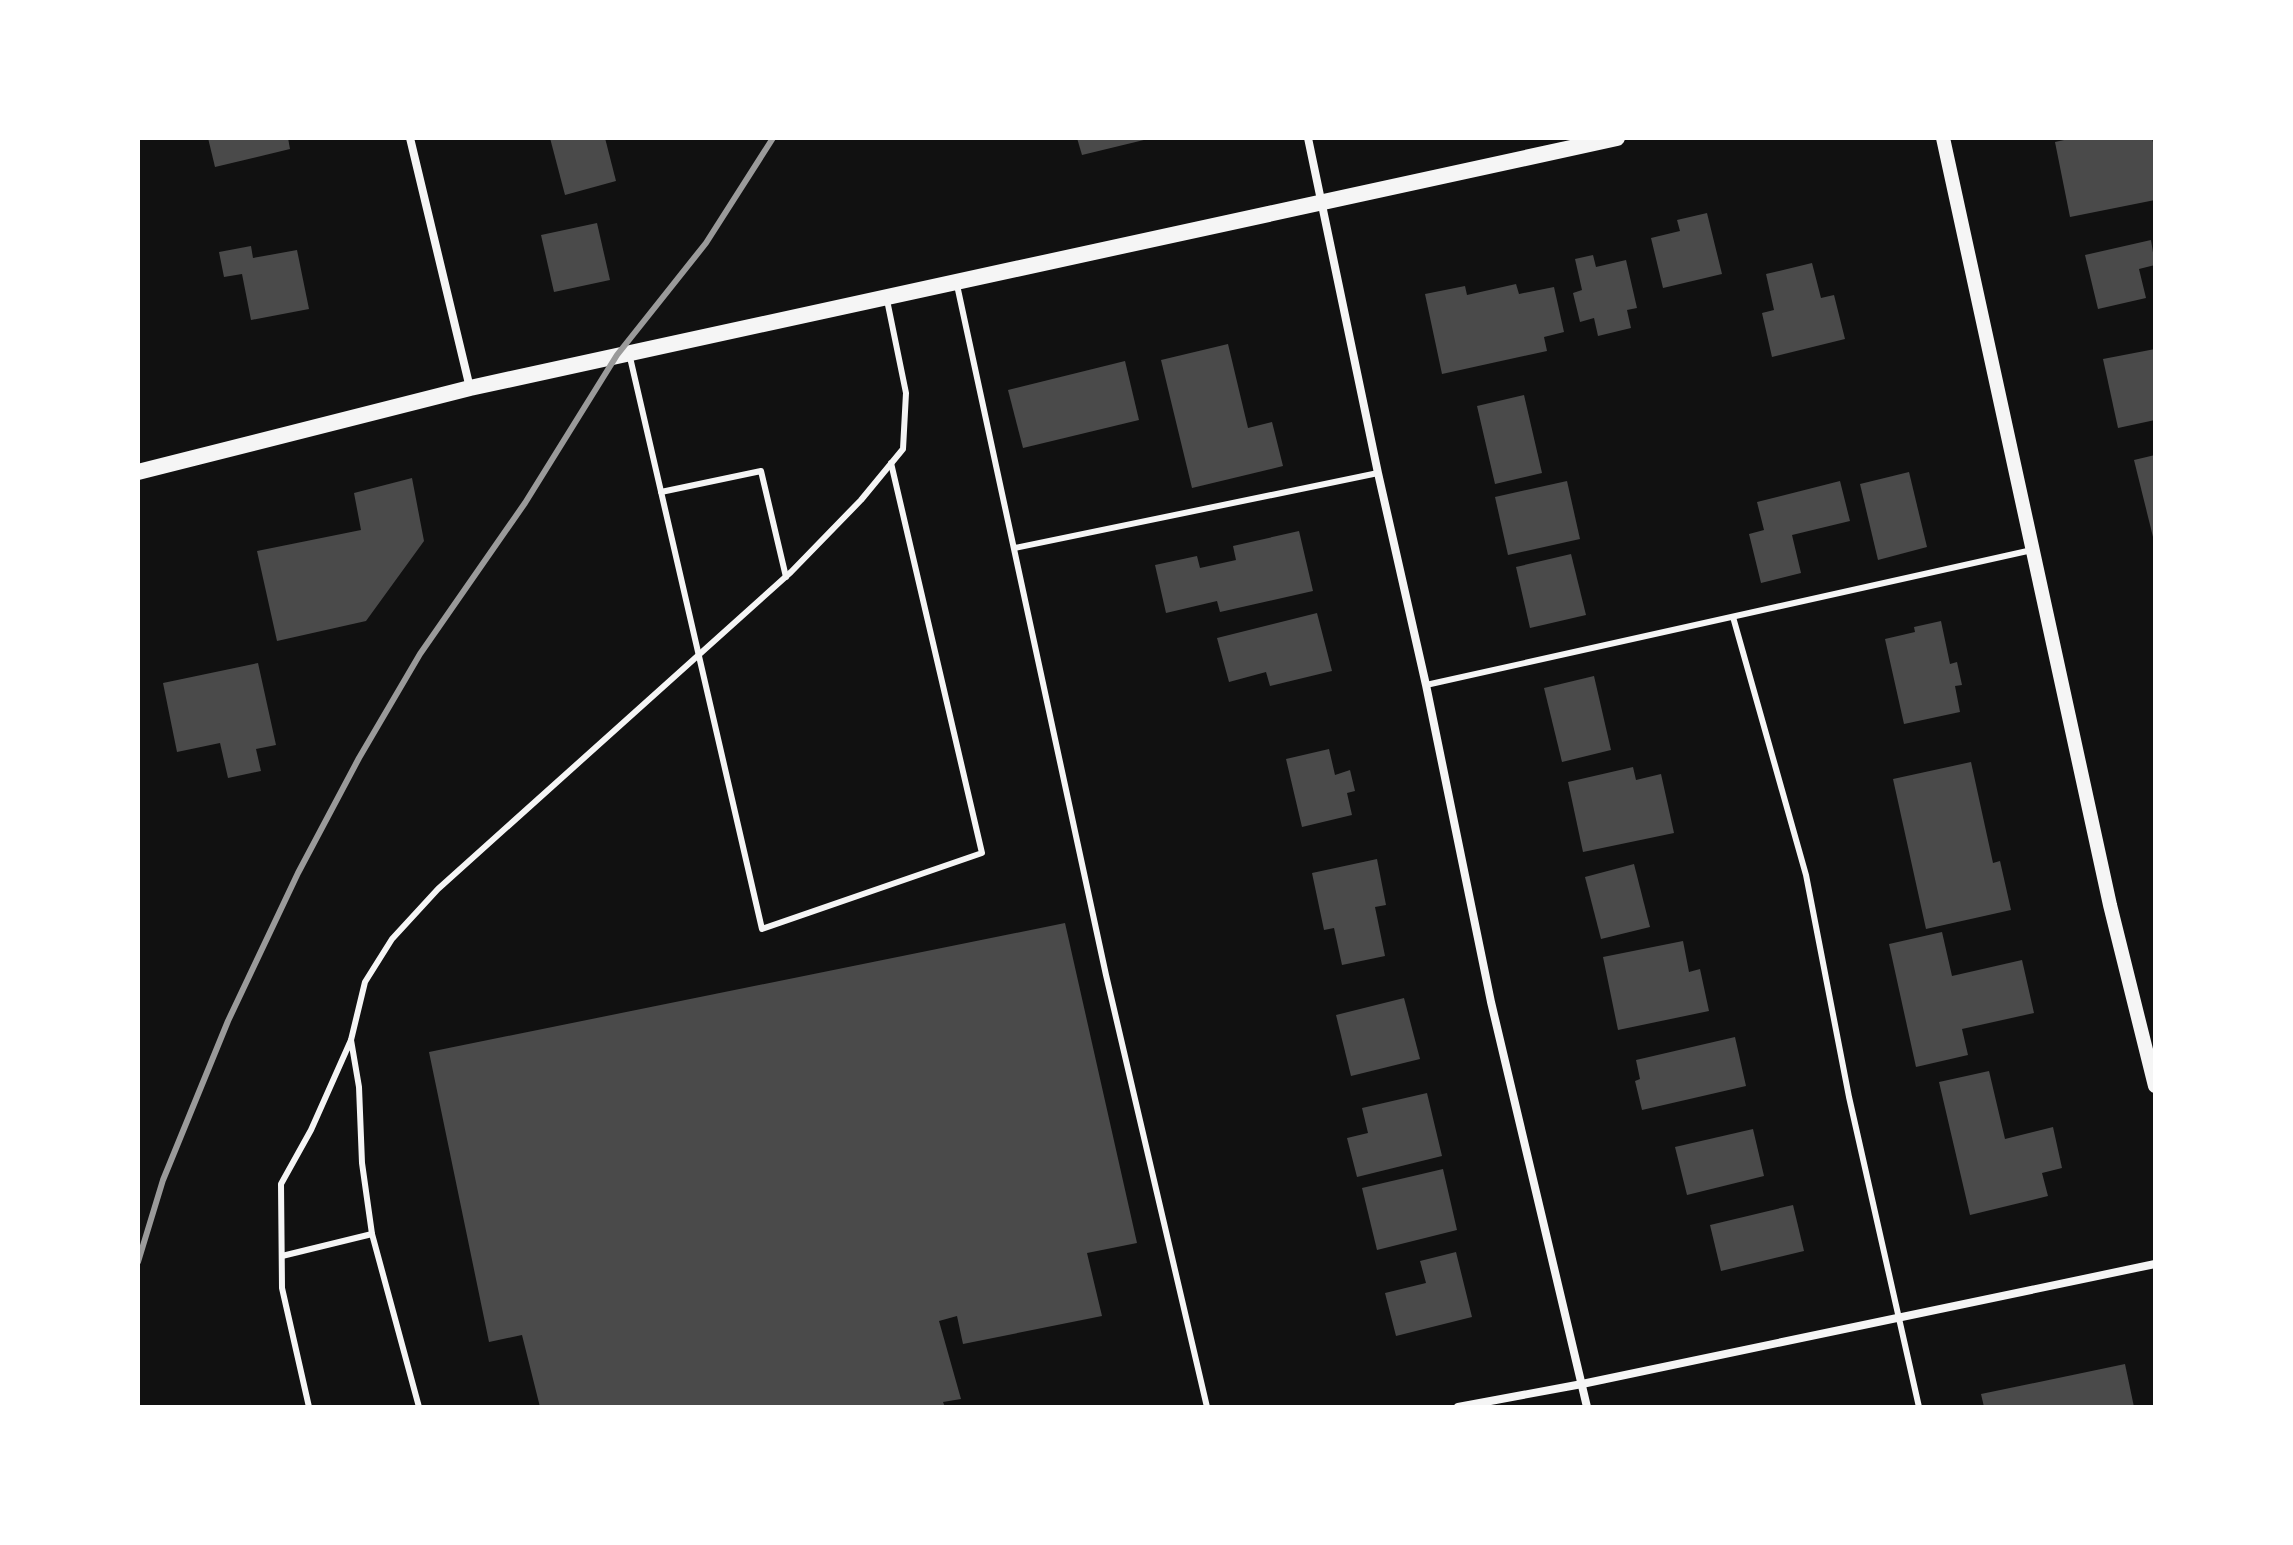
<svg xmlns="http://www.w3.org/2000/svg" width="2293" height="1545" font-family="Helvetica,sans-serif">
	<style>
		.building { fill: #4a4a4a }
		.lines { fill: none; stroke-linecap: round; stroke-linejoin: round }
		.service { stroke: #f5f5f5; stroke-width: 6 }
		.minor { stroke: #f5f5f5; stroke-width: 8 }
		.tertiary { stroke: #f5f5f5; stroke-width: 14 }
		.secondary { stroke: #f5f5f5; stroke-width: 16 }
		.rail { stroke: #9a9a9a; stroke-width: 6 }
	</style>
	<rect width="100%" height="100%" fill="#111"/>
	<!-- building -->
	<g class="building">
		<path d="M 208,138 L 288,138 L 290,149 L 215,167 Z"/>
		<path d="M 550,138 L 605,138 L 616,181 L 565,195 Z"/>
		<path d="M 1077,138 L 1147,138 L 1148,139 L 1082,155 Z"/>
		<path d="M 2073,138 L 2152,138 L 2155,151 L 2155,200 L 2070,217 L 2055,142 Z"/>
		<path d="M 1707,213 L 1722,274 L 1663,288 L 1651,238 L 1680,231 L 1677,220 Z"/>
		<path d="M 597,223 L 610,280 L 554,292 L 541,235 Z"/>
		<path d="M 2151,240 L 2155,265 L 2139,269 L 2146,298 L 2098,309 L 2085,255 Z"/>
		<path d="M 251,246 L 253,258 L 297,250 L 309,309 L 251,320 L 242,274 L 224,277 L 219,252 Z"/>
		<path d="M 1593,255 L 1596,267 L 1626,260 L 1637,308 L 1627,310 L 1631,328 L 1598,336 L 1594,318 L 1580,322 L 1573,293 L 1582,290 L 1575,259 Z"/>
		<path d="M 1812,263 L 1821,298 L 1834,295 L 1845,339 L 1772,357 L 1762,313 L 1774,310 L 1766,274 Z"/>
		<path d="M 1516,284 L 1519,294 L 1554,287 L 1564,332 L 1544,337 L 1547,351 L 1442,374 L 1425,294 L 1465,286 L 1467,295 Z"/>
		<path d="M 1228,344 L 1248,428 L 1272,422 L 1283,466 L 1192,488 L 1161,360 Z"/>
		<path d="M 2155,349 L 2155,420 L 2118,428 L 2103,359 Z"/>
		<path d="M 1125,361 L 1139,420 L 1023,448 L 1008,390 Z"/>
		<path d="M 1524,395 L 1542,473 L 1495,484 L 1477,406 Z"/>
		<path d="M 2155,455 L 2155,541 L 2154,541 L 2134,460 Z"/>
		<path d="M 1909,472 L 1927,547 L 1878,560 L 1860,484 Z"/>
		<path d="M 412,478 L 424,541 L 366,621 L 277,641 L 257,551 L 361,530 L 354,493 Z"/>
		<path d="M 1567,481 L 1580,539 L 1508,555 L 1495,497 Z"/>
		<path d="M 1840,481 L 1850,521 L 1792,535 L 1801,573 L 1761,583 L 1749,534 L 1764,530 L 1757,502 Z"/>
		<path d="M 1299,531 L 1313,591 L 1220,612 L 1217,601 L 1166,613 L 1155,565 L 1197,556 L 1200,568 L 1236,560 L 1233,546 Z"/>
		<path d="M 1571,554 L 1586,615 L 1530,628 L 1516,567 Z"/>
		<path d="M 1317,613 L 1332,671 L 1270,686 L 1266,672 L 1229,682 L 1217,638 Z"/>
		<path d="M 1941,621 L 1950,664 L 1957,662 L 1962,685 L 1955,686 L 1960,712 L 1904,724 L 1885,639 L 1915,632 L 1914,627 Z"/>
		<path d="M 258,663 L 276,745 L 256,749 L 261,771 L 228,778 L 220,743 L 177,752 L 163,683 Z"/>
		<path d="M 1594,676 L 1611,750 L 1562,762 L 1544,688 Z"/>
		<path d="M 1329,749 L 1335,775 L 1350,770 L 1355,791 L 1347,793 L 1352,815 L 1302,827 L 1286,759 Z"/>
		<path d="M 1971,762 L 1993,863 L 2000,861 L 2011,910 L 1926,929 L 1893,779 Z"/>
		<path d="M 1633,767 L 1636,780 L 1661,774 L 1674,833 L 1583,852 L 1568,782 Z"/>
		<path d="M 1377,859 L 1386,905 L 1375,907 L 1385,956 L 1342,965 L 1334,928 L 1324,930 L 1312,873 Z"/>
		<path d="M 1634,864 L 1650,927 L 1601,939 L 1585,877 Z"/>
		<path d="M 1065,923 L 1137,1243 L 1087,1253 L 1102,1316 L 963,1344 L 957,1316 L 939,1321 L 961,1399 L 943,1402 L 945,1407 L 540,1407 L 522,1335 L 489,1342 L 429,1052 Z"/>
		<path d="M 1942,932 L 1952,976 L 2022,960 L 2034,1013 L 1962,1029 L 1968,1055 L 1916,1067 L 1889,944 Z"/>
		<path d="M 1683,941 L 1689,972 L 1700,969 L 1709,1011 L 1618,1030 L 1603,957 Z"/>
		<path d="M 1404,998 L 1420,1059 L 1351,1076 L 1336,1015 Z"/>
		<path d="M 1735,1037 L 1746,1086 L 1642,1110 L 1635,1081 L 1640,1079 L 1636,1060 Z"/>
		<path d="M 1989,1071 L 2005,1139 L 2053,1127 L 2062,1168 L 2042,1173 L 2048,1196 L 1970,1215 L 1939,1082 Z"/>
		<path d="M 1427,1093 L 1442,1156 L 1357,1177 L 1347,1138 L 1368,1133 L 1362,1108 Z"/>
		<path d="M 1753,1129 L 1764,1176 L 1687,1195 L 1675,1147 Z"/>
		<path d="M 1443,1169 L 1457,1230 L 1377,1250 L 1362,1188 Z"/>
		<path d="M 1793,1205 L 1804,1251 L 1721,1271 L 1710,1225 Z"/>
		<path d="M 1456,1252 L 1472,1317 L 1396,1336 L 1385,1293 L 1426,1283 L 1420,1261 Z"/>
		<path d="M 2125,1364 L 2134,1407 L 1984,1407 L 1981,1394 Z"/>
	</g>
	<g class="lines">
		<!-- service -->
		<g class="service">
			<path d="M 957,285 L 1106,975 L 1207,1407"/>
			<path d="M 629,353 L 762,929 L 982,853 L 891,463"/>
			<path d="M 661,492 L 761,471 L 786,577"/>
			<path d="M 1015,548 L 1378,473"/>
			<path d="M 1733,617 L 1806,875 L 1849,1097 L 1919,1407"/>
			<path d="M 1426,685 L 2032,550"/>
			<path d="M 351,1040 L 365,982 L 392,939 L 438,889 L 791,572 L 861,500 L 903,449 L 906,393 L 887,300"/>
			<path d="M 282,1256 L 372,1234"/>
			<path d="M 309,1407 L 282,1288 L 281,1184 L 311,1130 L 351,1040 L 359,1087 L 362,1163 L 372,1234 L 419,1407"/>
		</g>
		<!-- minor -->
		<g class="minor">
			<path d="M 410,138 L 470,388"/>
			<path d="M 1308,138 L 1378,473 L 1426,685 L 1491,1002 L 1587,1407"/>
			<path d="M 1458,1407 L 1582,1384 L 2155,1264"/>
		</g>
		<!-- tertiary -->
		<path class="tertiary" d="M 1943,138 L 2110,905 L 2155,1086"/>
		<!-- secondary -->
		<path class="secondary" d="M 138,472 L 470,388 L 1617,138"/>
		<!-- rail -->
		<path class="rail" d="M 138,1262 L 163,1180 L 228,1021 L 298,873 L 359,758 L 420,654 L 525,503 L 617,355 L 706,243 L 773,138"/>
	</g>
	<!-- border -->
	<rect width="2293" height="1545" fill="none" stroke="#ffffff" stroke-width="280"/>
</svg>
